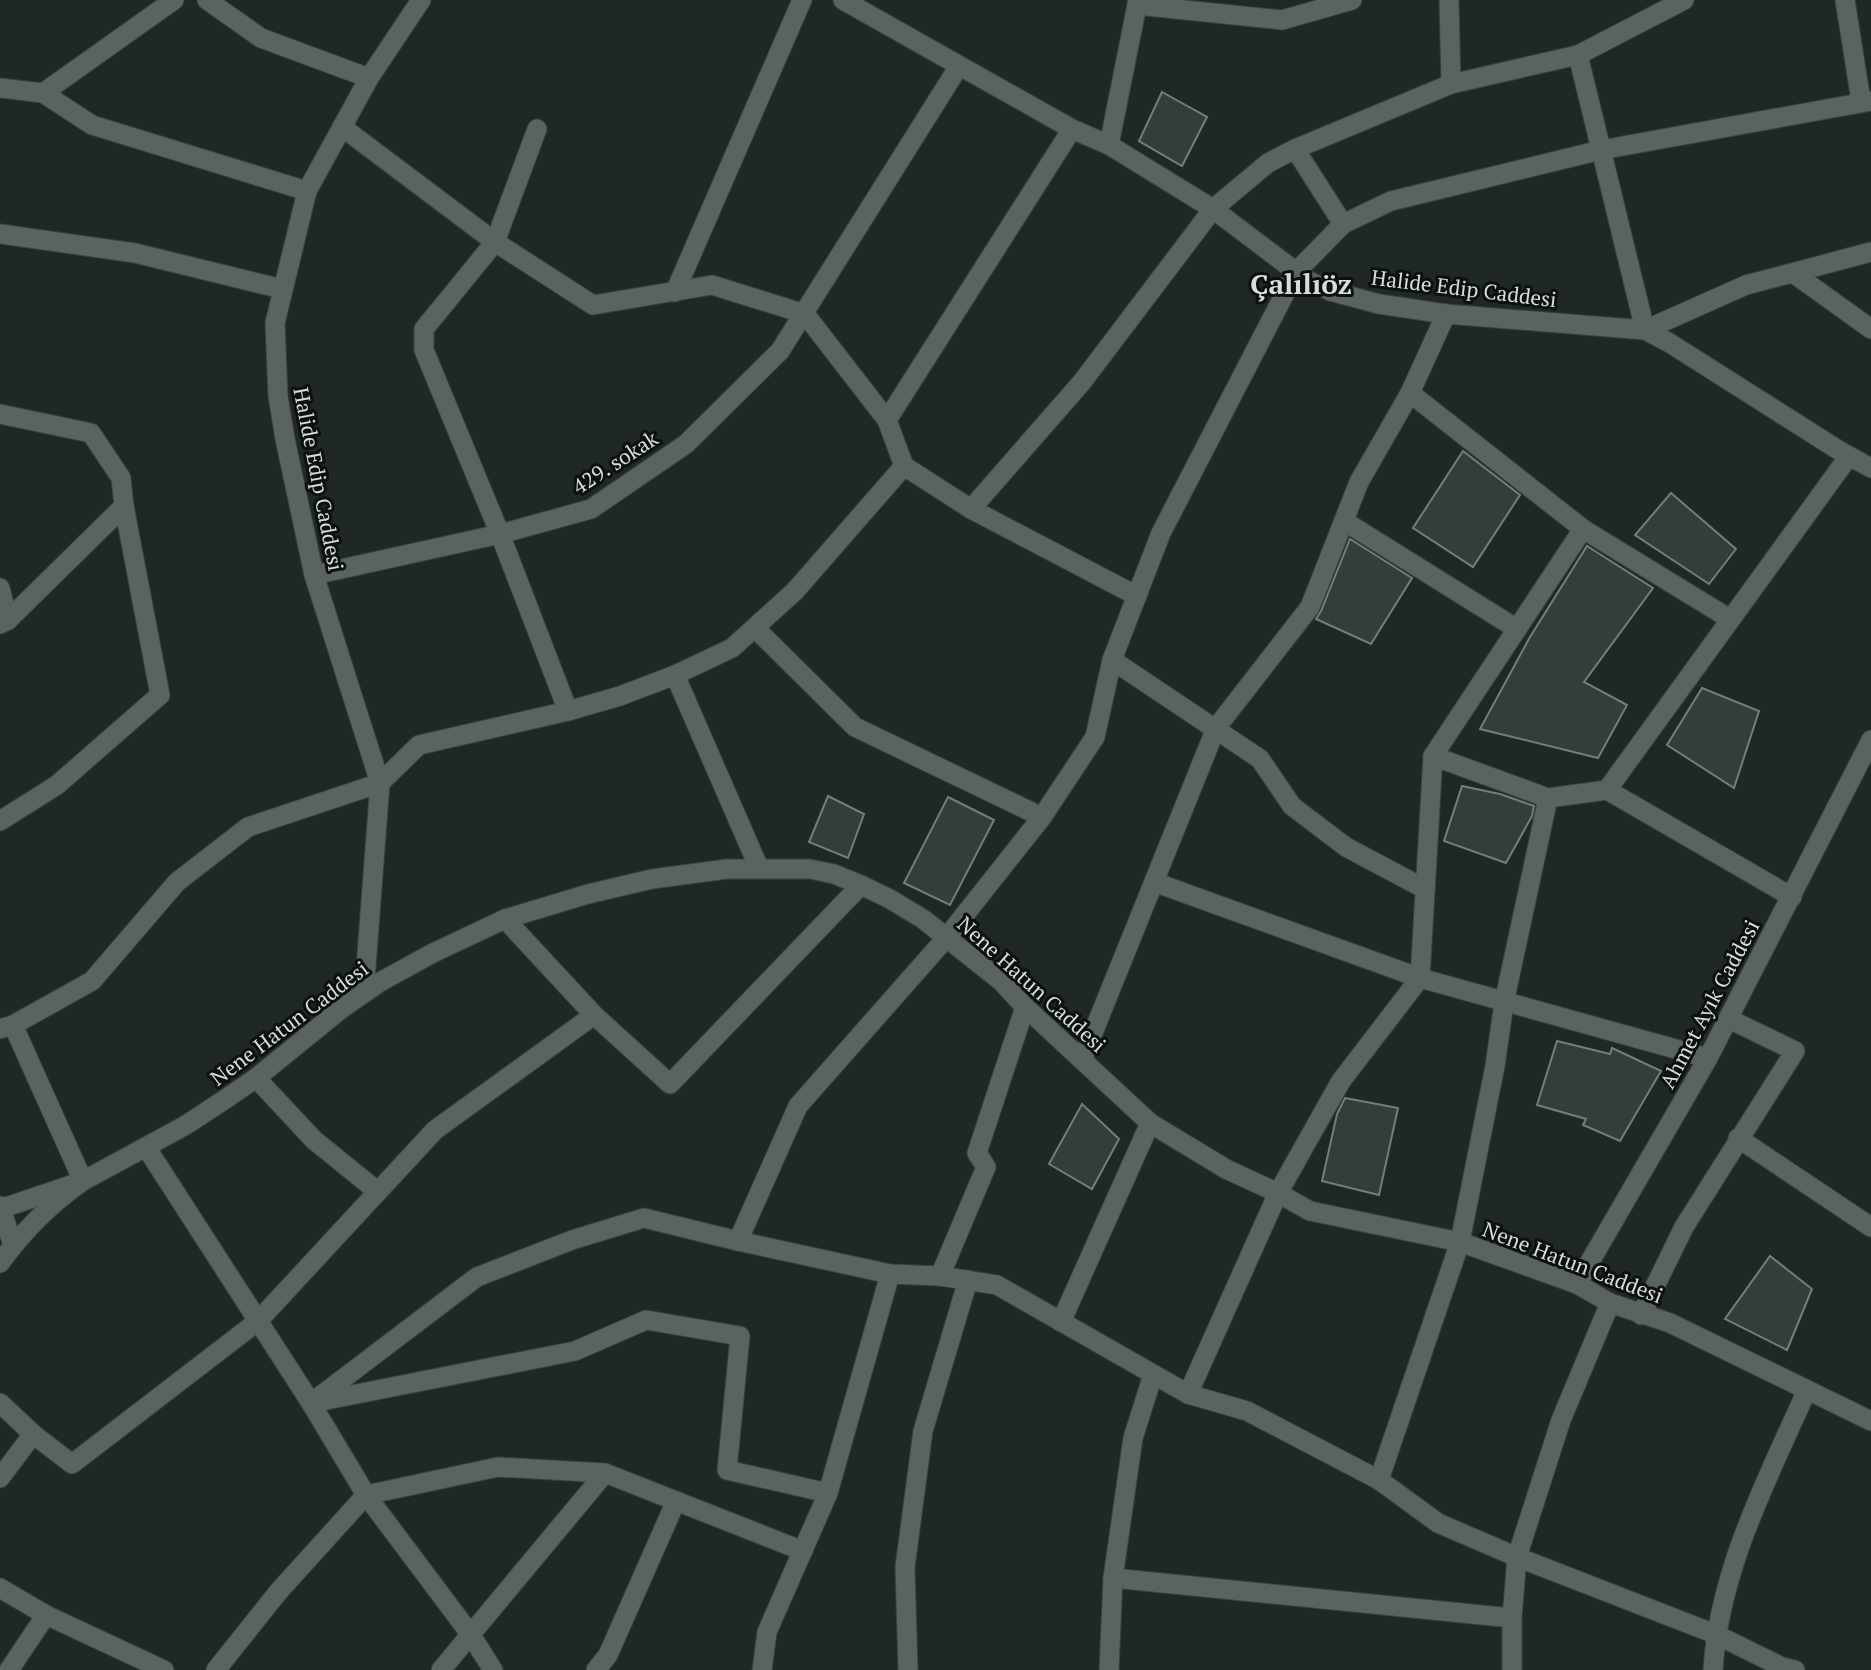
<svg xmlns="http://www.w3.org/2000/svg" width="1871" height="1670" font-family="'PT Serif',serif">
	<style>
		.building { fill: #343d39; stroke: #737e79; stroke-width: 2 }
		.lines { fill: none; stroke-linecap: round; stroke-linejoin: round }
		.minor-casing { stroke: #3a423f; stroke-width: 21 }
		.minor { stroke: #59635f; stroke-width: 19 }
		.labels { text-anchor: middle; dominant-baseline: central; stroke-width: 6; stroke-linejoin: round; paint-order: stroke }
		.street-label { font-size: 21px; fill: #d8dddb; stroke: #0c100e }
		.district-label { font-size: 28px; font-weight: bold; fill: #d8dddb; stroke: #0c100e }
	</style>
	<rect width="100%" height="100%" fill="#1f2824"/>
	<!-- building -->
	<g class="building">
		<path d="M 1162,92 L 1207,117 L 1182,166 L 1139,141 Z"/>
		<path d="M 1463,451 L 1520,495 L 1473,567 L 1413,528 Z"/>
		<path d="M 1671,493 L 1736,549 L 1709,584 L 1635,535 Z"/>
		<path d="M 1350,539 L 1412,578 L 1371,644 L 1316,619 L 1321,611 Z"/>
		<path d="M 1587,546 L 1653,588 L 1584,682 L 1627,705 L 1598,758 L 1480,729 L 1530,637 Z"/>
		<path d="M 1702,688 L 1759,711 L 1734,788 L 1667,745 Z"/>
		<path d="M 1462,786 L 1500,794 L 1534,806 L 1532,816 L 1506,863 L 1444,841 Z"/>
		<path d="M 828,796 L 864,814 L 848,858 L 809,842 Z"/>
		<path d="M 948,797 L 994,820 L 950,905 L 904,883 Z"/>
		<path d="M 1557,1041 L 1610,1054 L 1612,1048 L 1661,1071 L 1620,1141 L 1583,1125 L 1586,1119 L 1537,1105 Z"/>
		<path d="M 1345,1098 L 1398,1108 L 1379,1195 L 1322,1181 L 1337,1114 Z"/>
		<path d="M 1082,1104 L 1119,1139 L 1092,1189 L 1049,1164 Z"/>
		<path d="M 1770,1256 L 1812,1289 L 1787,1350 L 1725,1319 Z"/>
	</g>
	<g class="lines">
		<defs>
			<g id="minor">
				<path d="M 207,0 L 261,38 L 369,78"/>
				<path d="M 843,0 L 1072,129 L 1109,145 L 1213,209 L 1307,280 L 1330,291 L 1379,304 L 1446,314 L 1645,330 L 1668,342 L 1840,451 L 1871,468"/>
				<path d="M 1449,0 L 1451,84"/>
				<path d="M 1845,0 L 1861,101"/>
				<path d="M 1137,5 L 1282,20 L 1352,0"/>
				<path d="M 1578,55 L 1645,330 L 1746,285 L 1871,252"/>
				<path d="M 0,88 L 43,93 L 92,125 L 307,191"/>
				<path d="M 43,93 L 174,0"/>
				<path d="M 342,127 L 495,242 L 593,305 L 712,285 L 805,314 L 887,420 L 904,466 L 971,509 L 1137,596"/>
				<path d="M 537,129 L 495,242 L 424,329 L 424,350 L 500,534 L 568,711"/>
				<path d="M 1109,145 L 1138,0"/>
				<path d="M 1343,224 L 1391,201 L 1601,150 L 1871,101"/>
				<path d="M 0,234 L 135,253 L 282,289"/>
				<path d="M 1793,273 L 1871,329"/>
				<path d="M 675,292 L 802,0"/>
				<path d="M 1410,393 L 1583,529 L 1730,619"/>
				<path d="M 0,414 L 91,433 L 121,478 L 124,506 L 160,695 L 57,785 L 0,821"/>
				<path d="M 887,420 L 1072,129"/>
				<path d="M 971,509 L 1082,382 L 1213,209 L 1268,163 L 1295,149 L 1451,84 L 1578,55 L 1684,0"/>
				<path d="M 1344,521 L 1517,629"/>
				<path d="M 314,575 L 500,534 L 591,509 L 686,444 L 780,351 L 959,66"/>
				<path d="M 0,588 L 8,620"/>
				<path d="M 0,624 L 8,620 L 124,506"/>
				<path d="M 755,628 L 855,727 L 1042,817"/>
				<path d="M 1112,660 L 1260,759 L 1292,806 L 1346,847 L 1425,889"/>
				<path d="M 675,675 L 759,868"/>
				<path d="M 1433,756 L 1548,798 L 1607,790 L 1849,456"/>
				<path d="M 1607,790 L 1792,897"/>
				<path d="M 1154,882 L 1420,978 L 1708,1058"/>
				<path d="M 505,919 L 594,1015 L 670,1084 L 861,885"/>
				<path d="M 364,993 L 380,783 L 314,575 L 285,439 L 278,396 L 275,323 L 307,191 L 369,78 L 421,0"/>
				<path d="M 0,1029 L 13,1025 L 92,981 L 177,882 L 248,827 L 380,783 L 419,745 L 568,711 L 620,696 L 675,675 L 732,648 L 795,591 L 904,466"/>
				<path d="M 1082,1060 L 1216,728 L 1310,607 L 1359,482 L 1410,393 L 1446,314"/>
				<path d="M 256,1078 L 314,1140 L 377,1191"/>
				<path d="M 1738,1138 L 1871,1227"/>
				<path d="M 146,1147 L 311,1403 L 366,1495 L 471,1635 L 493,1670"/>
				<path d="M 0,1206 L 13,1245"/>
				<path d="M 0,1209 L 83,1181 L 13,1025"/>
				<path d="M 738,1241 L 798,1106 L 947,937 L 1042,817 L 1095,737 L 1112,660 L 1161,533 L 1296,272 L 1343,224 L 1295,149"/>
				<path d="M 0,1263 C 24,1230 50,1204 83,1181 L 186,1125 L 227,1098 L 256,1078 L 341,1009 L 380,982 L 433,953 L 505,919 L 588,894 L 652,879 L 727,869 L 810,869 L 834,874 L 861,885 L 890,899 L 923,919 L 1001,981 L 1025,1007 L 1150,1123 L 1226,1169 L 1278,1193 L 1310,1211 L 1460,1242 L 1577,1284 L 1610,1303 L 1670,1323 L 1871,1421"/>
				<path d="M 940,1276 L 986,1167 L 977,1153 L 1025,1007"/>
				<path d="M 1577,1284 L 1708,1058 L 1871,740"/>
				<path d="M 1641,1315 L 1684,1227 L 1795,1051 L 1729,1019"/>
				<path d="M 1061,1322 L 1150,1123"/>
				<path d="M 1188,1394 L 1278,1193 L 1341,1081 L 1420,978 L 1433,756 L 1583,529"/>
				<path d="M 316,1402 L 575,1351 L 646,1320 L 740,1336 L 727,1470 L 828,1493"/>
				<path d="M 0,1403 L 33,1434 L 72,1464 L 258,1321 L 435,1130 L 594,1015"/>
				<path d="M 311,1403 L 477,1277 L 572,1240 L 644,1218 L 738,1241 L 890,1274 L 940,1276 L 997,1285 L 1188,1394 L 1247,1411 L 1379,1480 L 1438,1523 L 1517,1557 L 1715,1634 L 1782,1667 L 1795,1670"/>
				<path d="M 0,1478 L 33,1434"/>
				<path d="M 1379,1480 L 1460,1242 L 1495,1066 L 1504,1003 L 1548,798"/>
				<path d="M 1113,1578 L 1512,1618"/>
				<path d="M 0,1588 L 46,1615 L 164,1670"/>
				<path d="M 9,1670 L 46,1615"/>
				<path d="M 216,1670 L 279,1591 L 366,1495 L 498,1467 L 605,1473 L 803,1551"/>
				<path d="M 441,1670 L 605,1473"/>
				<path d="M 596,1670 L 608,1655 L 676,1501"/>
				<path d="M 762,1670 L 767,1632 L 828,1493 L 890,1274"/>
				<path d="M 908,1670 L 905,1567 L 923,1431 L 968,1280"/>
				<path d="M 1109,1670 L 1113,1578 L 1133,1438 L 1153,1375"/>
				<path d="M 1512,1670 L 1512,1618 L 1517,1557 L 1561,1420 L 1610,1303"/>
				<path d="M 1713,1670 C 1719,1570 1767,1480 1807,1390"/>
			</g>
		</defs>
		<!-- minor casing -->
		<use href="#minor" class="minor-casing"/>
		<!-- minor -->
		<use href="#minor" class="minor"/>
	</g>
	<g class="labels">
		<!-- street labels -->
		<g class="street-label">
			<text transform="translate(1464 288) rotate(7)">Halide Edip Caddesi</text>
			<text transform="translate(615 462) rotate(-33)">429. sokak</text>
			<text transform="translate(319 479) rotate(79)">Halide Edip Caddesi</text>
			<text transform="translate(1032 984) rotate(42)">Nene Hatun Caddesi</text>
			<text transform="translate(1709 1004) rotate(-62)">Ahmet Ayık Caddesi</text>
			<text transform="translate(289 1023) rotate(-37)">Nene Hatun Caddesi</text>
			<text transform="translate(1573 1262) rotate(21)">Nene Hatun Caddesi</text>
		</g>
		<!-- district labels -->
		<g class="district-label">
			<text x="1301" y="283">Çalılıöz</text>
		</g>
	</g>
</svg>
